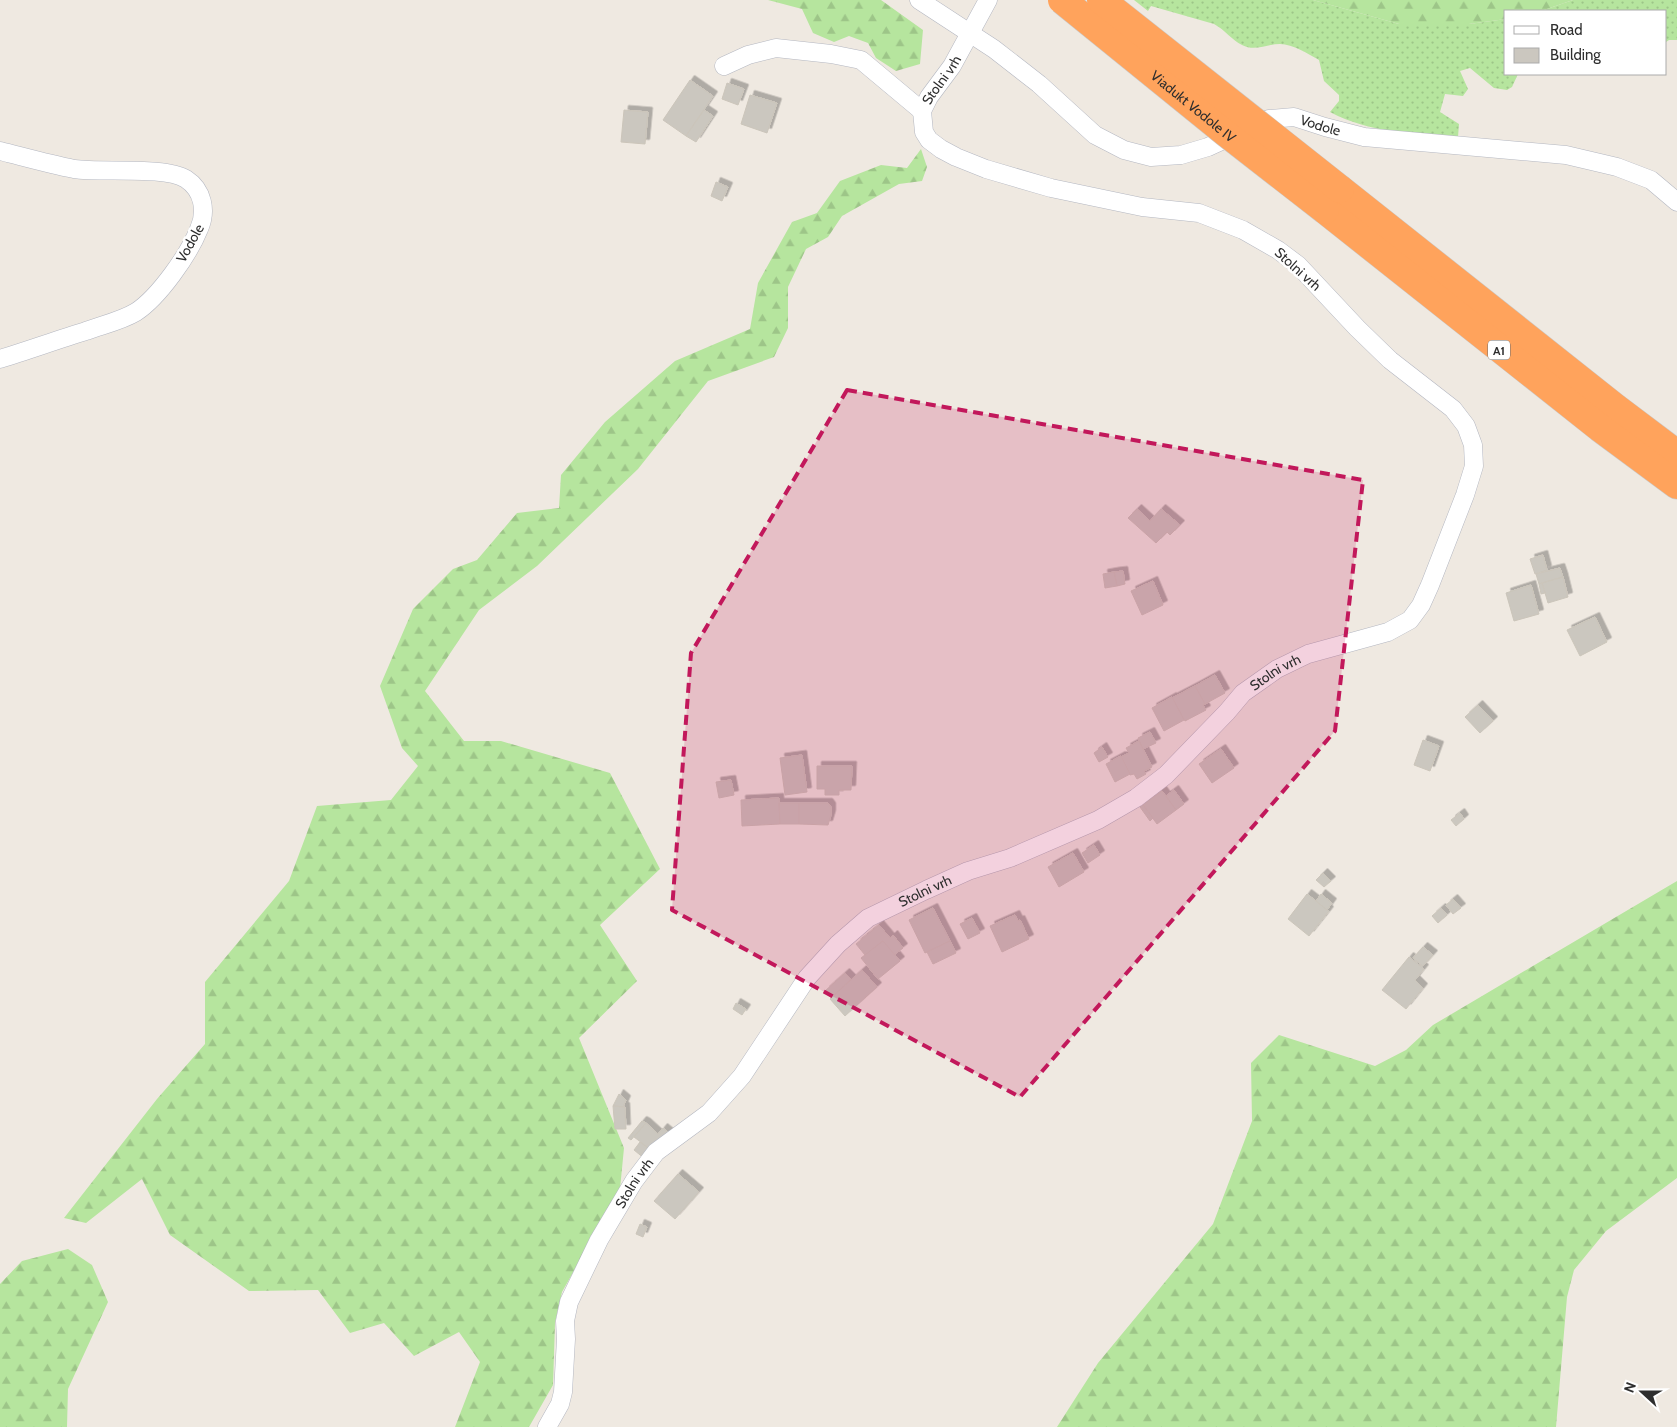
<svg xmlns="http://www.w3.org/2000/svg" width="1677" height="1427" font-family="Cabin,sans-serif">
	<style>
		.grass { fill: url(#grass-dots) }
		.forest { fill: url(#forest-firs) }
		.building { fill: #cbc7bf; stroke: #cbc5ba; filter: url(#shadow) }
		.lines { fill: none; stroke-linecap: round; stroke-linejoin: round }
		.minor-casing { stroke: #b4b7c1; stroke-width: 19 }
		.motorway-casing { stroke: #c9c9c9; stroke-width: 29 }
		.minor { stroke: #fff; stroke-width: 18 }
		.motorway { stroke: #ffa35c; stroke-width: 28 }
		.motorway-bridge-casing { stroke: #c9c9c9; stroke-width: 29; stroke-linecap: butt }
		.motorway-bridge { stroke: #ffa35c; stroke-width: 28 }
		.marked { fill: #c2185b; fill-opacity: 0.2; stroke: #c2185b; stroke-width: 4; stroke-dasharray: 10 6; stroke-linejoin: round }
		.labels { text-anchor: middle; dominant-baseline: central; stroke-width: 5; stroke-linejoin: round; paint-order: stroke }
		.shield { fill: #fff; stroke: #6d6d6d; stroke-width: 1 }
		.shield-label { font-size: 12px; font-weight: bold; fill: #2e2e2e }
		.street-label { font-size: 14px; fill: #2e2e2e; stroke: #fff }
	</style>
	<defs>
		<pattern id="grass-dots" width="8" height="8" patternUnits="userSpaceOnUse" patternTransform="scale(1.25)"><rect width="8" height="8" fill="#b6e59e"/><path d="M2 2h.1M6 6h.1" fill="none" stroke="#9dc588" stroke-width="1.8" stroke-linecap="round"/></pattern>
		<pattern id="forest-firs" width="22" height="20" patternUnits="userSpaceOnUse" patternTransform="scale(1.25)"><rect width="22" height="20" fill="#b6e59e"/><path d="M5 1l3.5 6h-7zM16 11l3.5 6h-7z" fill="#9dc588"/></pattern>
		<filter id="shadow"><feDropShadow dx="4.5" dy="-4.5" stdDeviation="0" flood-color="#0004"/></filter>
	</defs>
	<rect width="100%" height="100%" fill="#efe9e1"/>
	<!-- grass -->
	<g class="grass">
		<path d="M 1134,0 L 1313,0 L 1399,24 L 1469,24 L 1506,19 L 1506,74 L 1518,74 L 1512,87 L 1507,90 L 1494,88 L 1470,68 L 1460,71 L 1468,89 L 1463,96 L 1445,94 L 1440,112 L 1459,124 L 1458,137 C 1415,134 1369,133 1330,112 L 1339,101 L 1339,95 L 1324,81 L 1319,60 C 1308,54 1293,44 1280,44 C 1267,44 1255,52 1242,45 C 1232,40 1225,30 1214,24 L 1151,6 L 1148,11 Z"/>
		<path d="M 1573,0 L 1677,0 L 1677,40 L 1669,40 L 1666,42 L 1666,11 L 1541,11 Z"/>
	</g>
	<!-- forest -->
	<g class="forest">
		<path d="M 768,0 L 881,0 L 923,30 L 920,64 L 896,71 L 876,58 L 868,43 L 849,36 L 834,42 L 813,33 L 802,9 Z"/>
		<path d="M 1313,0 L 1573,0 L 1541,11 L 1506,11 L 1506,19 L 1469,24 L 1399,24 Z"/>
		<path d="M 921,149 L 927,167 L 922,181 L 899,184 L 842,216 L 828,237 L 806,249 L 788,287 L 788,328 L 774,357 L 708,381 L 638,469 L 537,566 L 479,610 L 425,691 L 464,741 L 501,741 L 610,773 L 660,869 L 600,925 L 637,981 L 579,1038 L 624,1148 L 620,1189 L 562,1292 L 555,1323 L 553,1385 L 529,1427 L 455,1427 L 480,1362 L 459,1332 L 414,1356 L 384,1323 L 350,1333 L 318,1290 L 249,1291 L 170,1235 L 142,1179 L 86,1223 L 64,1218 L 157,1099 L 205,1044 L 205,982 L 289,881 L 317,806 L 391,800 L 418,766 L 402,748 L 380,686 L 413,609 L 453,569 L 477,560 L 517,513 L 559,508 L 561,475 L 605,422 L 675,361 L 750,329 L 758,283 L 792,222 L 817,213 L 840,181 L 881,165 L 907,168 Z"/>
		<path d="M 1677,881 L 1677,1178 L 1606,1231 L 1574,1270 L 1567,1297 L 1556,1427 L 1057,1427 L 1098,1363 L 1213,1224 L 1252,1121 L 1251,1063 L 1279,1035 L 1375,1066 L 1406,1050 L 1433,1025 Z"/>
		<path d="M 68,1249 L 92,1265 L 108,1302 L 68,1389 L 67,1427 L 0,1427 L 0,1284 L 22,1261 Z"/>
	</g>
	<!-- building -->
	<g class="building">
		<path d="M 690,80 L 713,96 L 686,136 L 663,120 Z"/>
		<path d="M 727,83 L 744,89 L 738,105 L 722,99 Z"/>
		<path d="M 750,95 L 777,103 L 767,133 L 741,124 Z"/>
		<path d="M 624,110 L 648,112 L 645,144 L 621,142 Z"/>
		<path d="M 704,110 L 713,116 L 696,142 L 686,136 Z"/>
		<path d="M 716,182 L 728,187 L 722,201 L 711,196 Z"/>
		<path d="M 1137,509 L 1150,521 L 1161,509 L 1180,525 L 1170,535 L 1167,532 L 1156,543 L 1128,518 Z"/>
		<path d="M 1543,555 L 1547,570 L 1535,574 L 1530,559 Z"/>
		<path d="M 1560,568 L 1563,577 L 1539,584 L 1536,574 Z"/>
		<path d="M 1123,571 L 1125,584 L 1117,586 L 1114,572 Z"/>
		<path d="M 1114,572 L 1117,586 L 1105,588 L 1103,574 Z"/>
		<path d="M 1563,577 L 1568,597 L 1548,603 L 1542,583 Z"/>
		<path d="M 1153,581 L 1163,605 L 1142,615 L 1131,591 Z"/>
		<path d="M 1542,583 L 1545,593 L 1541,594 L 1539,584 Z"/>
		<path d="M 1531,585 L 1539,614 L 1514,621 L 1506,593 Z"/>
		<path d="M 1595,617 L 1607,642 L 1580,656 L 1567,630 Z"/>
		<path d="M 1215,675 L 1225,693 L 1205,704 L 1195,686 Z"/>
		<path d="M 1195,686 L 1205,704 L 1203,705 L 1206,710 L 1185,721 L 1172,698 Z"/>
		<path d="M 1172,697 L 1184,720 L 1164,731 L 1152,708 Z"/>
		<path d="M 1478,705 L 1493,721 L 1480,733 L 1465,717 Z"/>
		<path d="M 1150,732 L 1156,743 L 1143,749 L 1138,738 Z"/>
		<path d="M 1423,740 L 1439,746 L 1430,771 L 1414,765 Z"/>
		<path d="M 1139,741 L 1152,767 L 1144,771 L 1146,774 L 1137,779 L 1134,774 L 1130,775 L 1121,757 L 1129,753 L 1126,748 Z"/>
		<path d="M 1102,747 L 1108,757 L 1099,762 L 1094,753 Z"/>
		<path d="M 1221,749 L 1234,768 L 1212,783 L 1199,764 Z"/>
		<path d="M 802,755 L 807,792 L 785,795 L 780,758 Z"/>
		<path d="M 1121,756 L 1130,774 L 1115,782 L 1106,764 Z"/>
		<path d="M 817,766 L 852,766 L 851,790 L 839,790 L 839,795 L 825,795 L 825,789 L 817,789 Z"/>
		<path d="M 731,780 L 734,795 L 719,798 L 716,782 Z"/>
		<path d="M 1174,790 L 1184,804 L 1176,810 L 1166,796 Z"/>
		<path d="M 1162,791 L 1176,810 L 1157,824 L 1143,805 Z"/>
		<path d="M 779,798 L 780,824 L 742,826 L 741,800 Z"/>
		<path d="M 779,803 L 799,803 L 799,824 L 780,824 Z"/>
		<path d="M 799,803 L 828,803 L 831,807 L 831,815 L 828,825 L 799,824 Z"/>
		<path d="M 1143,805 L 1153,818 L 1150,821 L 1140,807 Z"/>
		<path d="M 1460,813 L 1464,819 L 1456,826 L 1451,820 Z"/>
		<path d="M 1094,845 L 1100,855 L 1088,863 L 1082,853 Z"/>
		<path d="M 1073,853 L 1084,872 L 1059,887 L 1048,867 Z"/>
		<path d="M 1323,873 L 1331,881 L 1324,887 L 1316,880 Z"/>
		<path d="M 1307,894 L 1329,911 L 1309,936 L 1288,919 Z"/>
		<path d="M 1321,894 L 1332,903 L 1327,910 L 1316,901 Z"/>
		<path d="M 1453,899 L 1461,908 L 1453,914 L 1446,905 Z"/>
		<path d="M 933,908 L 950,941 L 925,953 L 909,920 Z"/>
		<path d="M 1441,908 L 1447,915 L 1438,923 L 1432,916 Z"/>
		<path d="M 1015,915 L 1018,921 L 1020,920 L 1029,939 L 1002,952 L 990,926 Z"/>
		<path d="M 972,918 L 980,933 L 968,939 L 960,924 Z"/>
		<path d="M 879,925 L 890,938 L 893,935 L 903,948 L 894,955 L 883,941 L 865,955 L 856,944 Z"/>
		<path d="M 883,941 L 900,961 L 878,979 L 861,958 Z"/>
		<path d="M 950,941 L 956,953 L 933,964 L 927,952 Z"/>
		<path d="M 1423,947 L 1433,955 L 1423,966 L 1413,958 Z"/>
		<path d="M 1409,957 L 1424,969 L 1415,980 L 1423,988 L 1406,1009 L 1382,990 Z"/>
		<path d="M 862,970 L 877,987 L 845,1016 L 830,999 Z"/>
		<path d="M 845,973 L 851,979 L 831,998 L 825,991 Z"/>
		<path d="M 736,1003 L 746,1009 L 742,1015 L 733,1009 Z"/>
		<path d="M 619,1094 L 626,1100 L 623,1107 L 613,1106 Z"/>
		<path d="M 613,1106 L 625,1107 L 626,1129 L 615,1129 Z"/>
		<path d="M 642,1121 L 646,1123 L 631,1140 L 628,1138 Z"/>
		<path d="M 646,1123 L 658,1134 L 663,1128 L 669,1133 L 654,1152 L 634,1137 Z"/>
		<path d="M 640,1142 L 652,1151 L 645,1159 L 634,1150 Z"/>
		<path d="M 678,1174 L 699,1192 L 675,1219 L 654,1201 Z"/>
		<path d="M 640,1224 L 647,1227 L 643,1237 L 636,1234 Z"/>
	</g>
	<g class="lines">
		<defs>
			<g id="minor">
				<path id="s1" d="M 919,0 L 994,49 L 1039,84 L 1095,135 L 1124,150 L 1151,157 L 1181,155 L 1208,147 L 1269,119 L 1294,117 L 1325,127 L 1364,137 L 1566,155 L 1617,167 L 1651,180 L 1677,202"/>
				<path d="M 724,66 L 748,55 L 776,48 L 831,54 L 861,60 L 922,111"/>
				<path d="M 0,151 C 24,157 49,164 74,169 C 101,173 166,166 186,179 C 203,190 207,211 199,229 C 189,254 159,297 136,312 C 121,321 102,325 86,331 C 57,340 29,350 0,359"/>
				<path id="s2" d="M 547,1427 L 560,1404 L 563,1392 L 566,1339 L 565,1321 L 569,1302 L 599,1240 L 634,1181 L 656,1152 L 709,1113 L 742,1076 L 807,978 L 838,944 L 868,918 L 926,890 L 968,871 L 1010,858 L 1098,820 L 1136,798 L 1166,775 L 1227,712 L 1243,693 L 1277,669 L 1308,654 L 1388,632 L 1410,620 L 1421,605 L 1430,585 L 1465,495 L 1474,466 L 1473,445 L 1466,426 L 1453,409 L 1390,360 L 1357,328 L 1298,265 L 1278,250 L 1243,230 L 1199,213 L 1142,207 L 1051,188 L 986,169 L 956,157 L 941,149 L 929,140 L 924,132 L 922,111 L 929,97 L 952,66 L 988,0"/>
			</g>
			<g id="motorway">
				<path d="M 1340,189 L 1616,408 L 1677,454"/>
				<path d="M 1325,210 L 1600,428 L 1677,485"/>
			</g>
		</defs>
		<!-- minor casing -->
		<use href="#minor" class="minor-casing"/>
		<!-- motorway casing -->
		<use href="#motorway" class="motorway-casing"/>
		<!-- minor -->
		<use href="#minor" class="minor"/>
		<!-- motorway -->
		<use href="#motorway" class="motorway"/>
		<defs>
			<g id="motorway-bridge">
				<path id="s3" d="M 1062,0 L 1226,133 L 1325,210"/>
				<path d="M 1101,0 L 1340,189"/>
			</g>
		</defs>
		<!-- motorway-bridge casing -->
		<use href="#motorway-bridge" class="motorway-bridge-casing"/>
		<!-- motorway-bridge -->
		<use href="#motorway-bridge" class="motorway-bridge"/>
	</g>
	<!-- marked area -->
	<path class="marked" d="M 847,390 L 1363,480 L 1335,731 L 1020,1097 L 672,910 L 691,653 Z"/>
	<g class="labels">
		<!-- shield labels -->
		<rect class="shield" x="1488" y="340.5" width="22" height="19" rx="4"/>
		<g class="shield-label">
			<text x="1499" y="350">A1</text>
		</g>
		<!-- street labels -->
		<g class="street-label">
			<text stroke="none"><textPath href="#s2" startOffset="2155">Stolni vrh</textPath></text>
			<text stroke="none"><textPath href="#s3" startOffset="169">Viadukt Vodole IV</textPath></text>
			<text stroke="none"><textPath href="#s1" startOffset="461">Vodole</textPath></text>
			<text transform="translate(190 243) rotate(-61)">Vodole</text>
			<text transform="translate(1298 269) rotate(42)">Stolni vrh</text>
			<text stroke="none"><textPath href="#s2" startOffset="1105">Stolni vrh</textPath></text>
			<text stroke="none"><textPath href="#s2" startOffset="685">Stolni vrh</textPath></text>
			<text stroke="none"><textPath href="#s2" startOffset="265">Stolni vrh</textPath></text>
		</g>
	</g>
	<!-- legend -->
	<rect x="1504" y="10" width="162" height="65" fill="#ffffff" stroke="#ababab"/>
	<rect x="1514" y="26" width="25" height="8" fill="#ffffff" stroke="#ababab"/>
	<text x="1550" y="35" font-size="15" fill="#2e2e2e">Road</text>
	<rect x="1514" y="48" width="25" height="15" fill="#cbc7bf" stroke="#ababab"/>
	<text x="1550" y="60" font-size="15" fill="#2e2e2e">Building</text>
	<!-- north arrow -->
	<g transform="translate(1642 1392) rotate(291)" stroke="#ffffff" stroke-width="4" paint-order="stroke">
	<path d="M0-4L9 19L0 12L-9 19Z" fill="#2e2e2e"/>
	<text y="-8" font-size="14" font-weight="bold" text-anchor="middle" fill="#2e2e2e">N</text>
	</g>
</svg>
